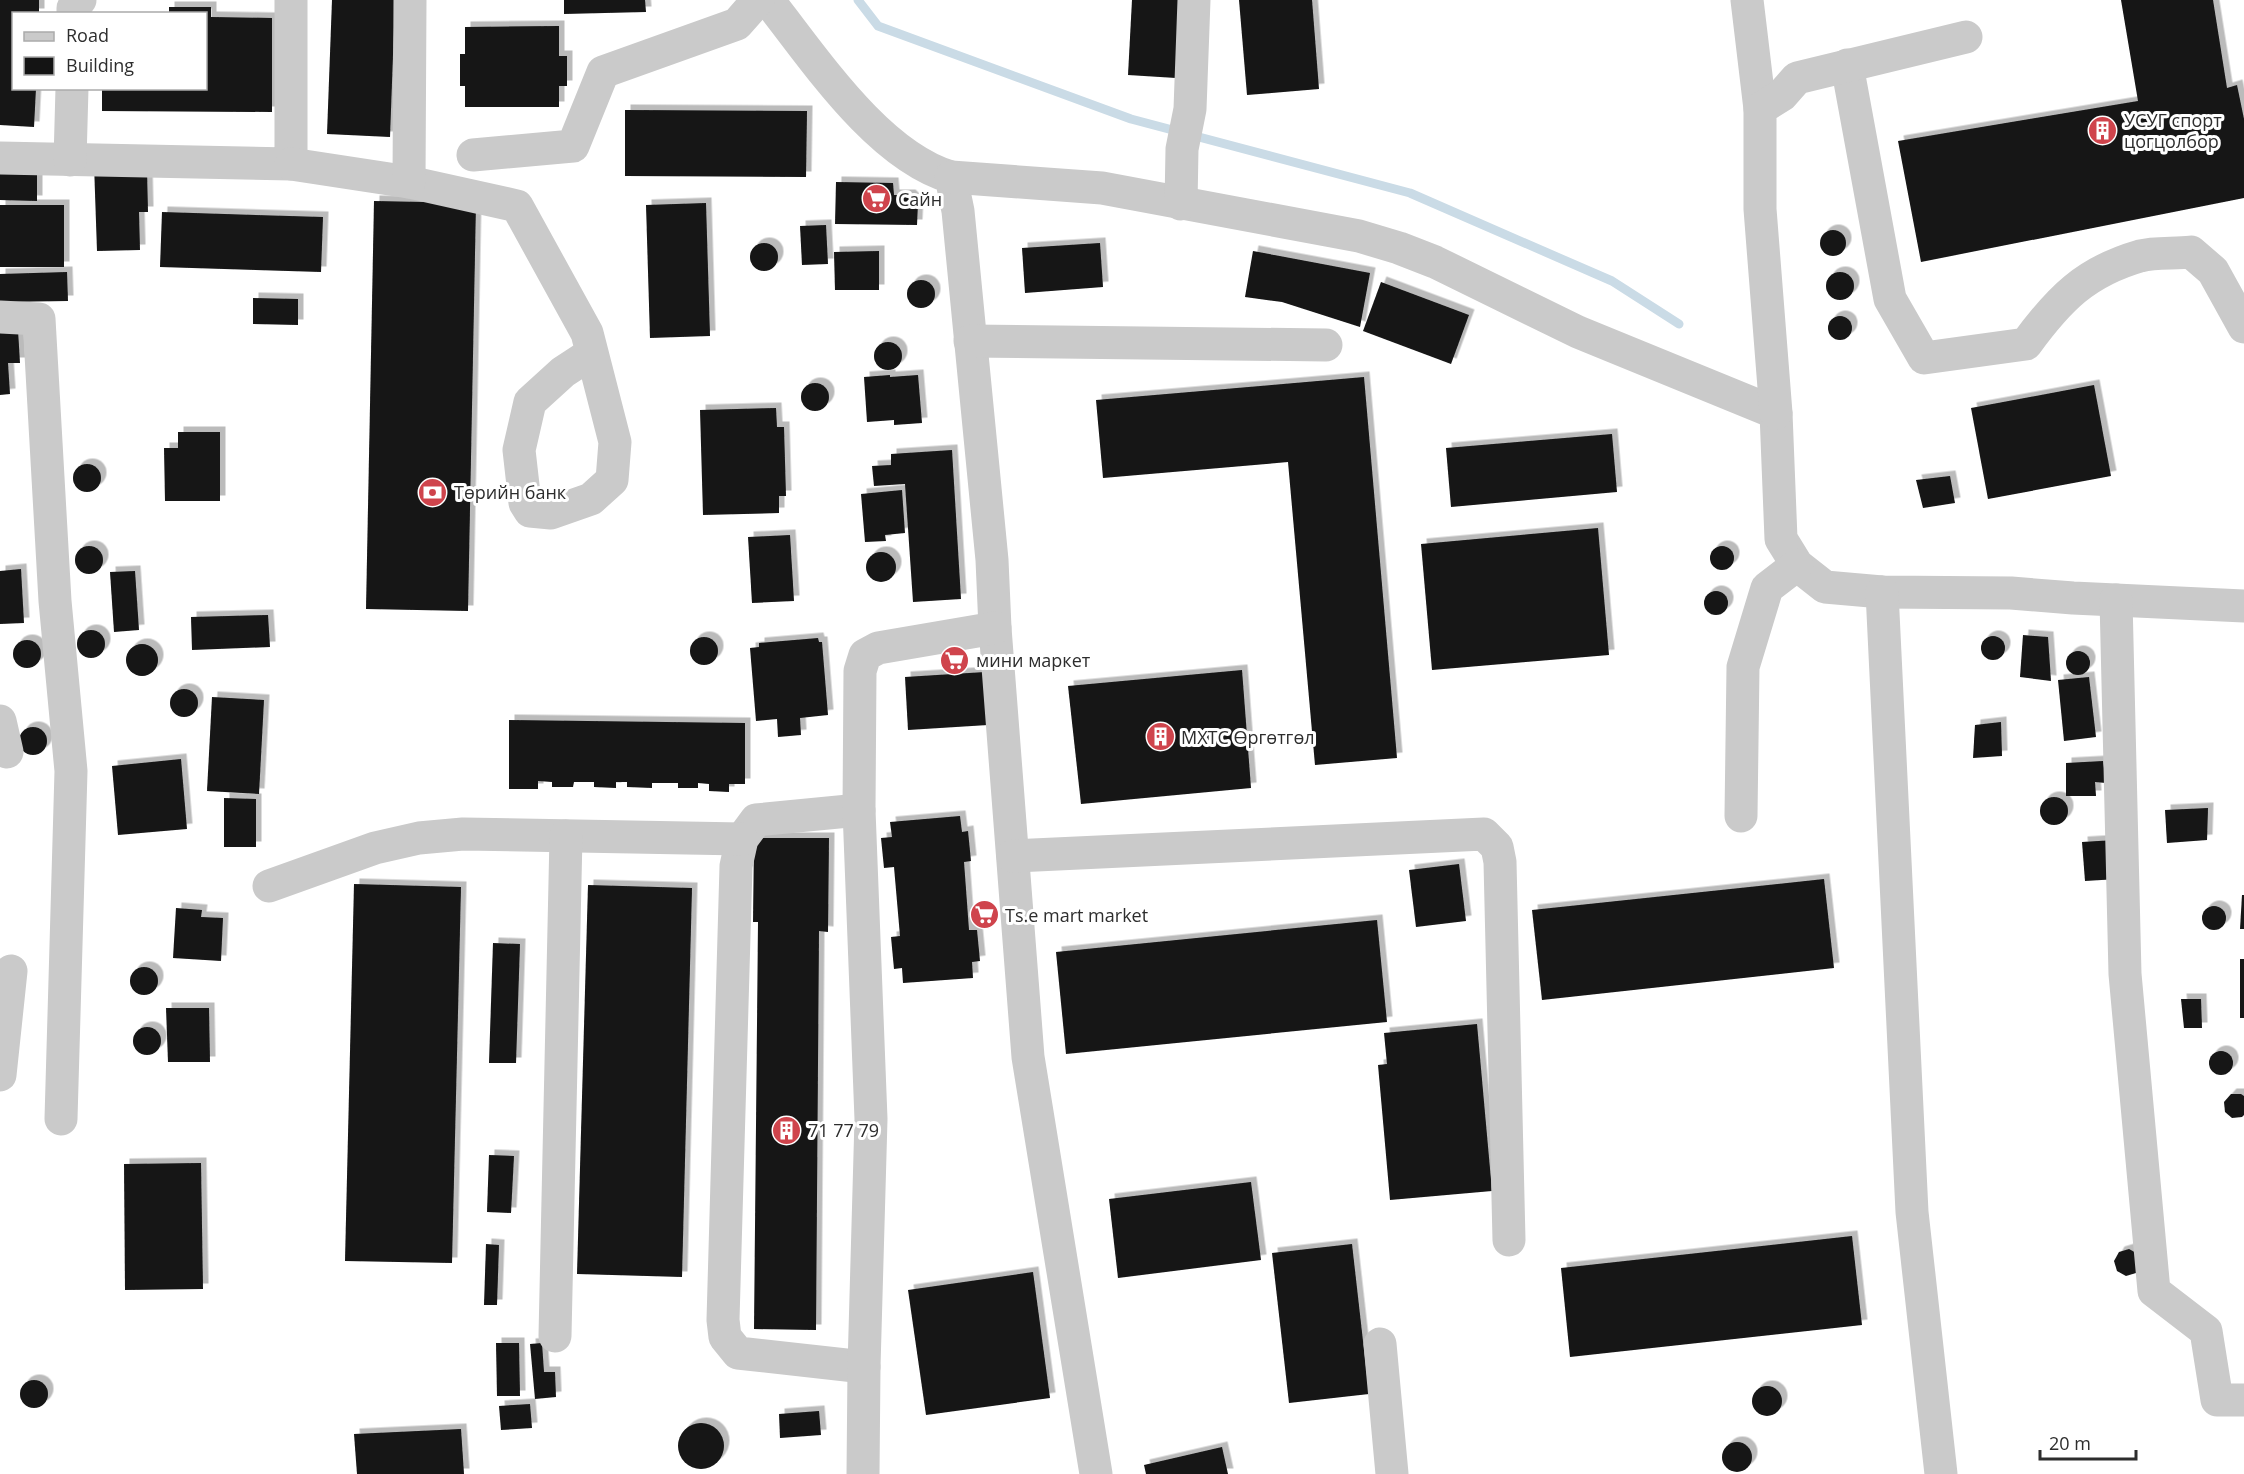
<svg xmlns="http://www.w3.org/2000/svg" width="2244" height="1474" font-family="'Open Sans',sans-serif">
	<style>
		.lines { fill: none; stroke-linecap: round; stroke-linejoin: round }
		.stream { stroke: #cadbe6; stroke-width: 9 }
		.building { fill: #141414; filter: url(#shadow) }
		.minor { stroke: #cacaca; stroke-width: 33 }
		.labels { text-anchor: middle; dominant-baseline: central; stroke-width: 6; stroke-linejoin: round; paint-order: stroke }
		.poi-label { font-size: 18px; fill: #2d2d2d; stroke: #fff; text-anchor: start }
	</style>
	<defs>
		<filter id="shadow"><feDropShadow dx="5.5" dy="-5.5" stdDeviation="0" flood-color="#0004"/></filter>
	</defs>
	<rect width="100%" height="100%" fill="#fff"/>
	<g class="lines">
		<!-- stream -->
		<path class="stream" d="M 858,0 L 878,26 L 1131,119 L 1410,193 L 1612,281 L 1679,324"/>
	</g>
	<!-- building -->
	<g class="building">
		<path d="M 0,0 L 39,0 L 39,14 L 14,14 L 14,88 L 36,88 L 34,127 L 0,125 Z"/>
		<path d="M 332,0 L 395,0 L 390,137 L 327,134 Z"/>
		<path d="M 564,0 L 645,0 L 646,12 L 564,14 Z"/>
		<path d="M 1132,0 L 1180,0 L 1176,78 L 1128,75 Z"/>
		<path d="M 1239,0 L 1312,0 L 1319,89 L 1247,95 Z"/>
		<path d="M 2121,0 L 2213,0 L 2227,88 L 2237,85 L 2244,119 L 2244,198 L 1921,262 L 1898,141 L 2138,101 Z"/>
		<path d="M 169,7 L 211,7 L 211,17 L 272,18 L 272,112 L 102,111 L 102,88 L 206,88 L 206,14 L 169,14 Z"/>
		<path d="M 559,26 L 559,56 L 567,56 L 567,86 L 559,86 L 559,107 L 465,107 L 465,86 L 460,86 L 460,54 L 465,54 L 465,27 Z"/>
		<path d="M 625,110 L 807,111 L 806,177 L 625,176 Z"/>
		<path d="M 94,164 L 147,170 L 148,212 L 139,212 L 140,250 L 97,251 Z"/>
		<path d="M 0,166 L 37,166 L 37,201 L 0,200 Z"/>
		<path d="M 836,182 L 893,183 L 894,195 L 910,195 L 918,203 L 917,225 L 835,224 Z"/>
		<path d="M 374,201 L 476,203 L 468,611 L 366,609 Z"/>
		<path d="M 706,203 L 710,336 L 650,338 L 646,205 Z"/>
		<rect x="0" y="205" width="64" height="62"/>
		<path d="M 162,212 L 323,217 L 321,272 L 160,267 Z"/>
		<path d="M 826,225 L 828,264 L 802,265 L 800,226 Z"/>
		<circle cx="1833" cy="243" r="13"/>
		<circle cx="764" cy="257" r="14"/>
		<path d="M 1100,243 L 1103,287 L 1025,293 L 1022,248 Z"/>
		<path d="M 879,251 L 879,290 L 835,290 L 834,252 Z"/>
		<path d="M 1253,251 L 1370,273 L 1360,327 L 1282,302 L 1245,297 Z"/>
		<circle cx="1840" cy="286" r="14"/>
		<path d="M 67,272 L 68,301 L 0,302 L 0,274 Z"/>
		<circle cx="921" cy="294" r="14"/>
		<path d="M 1381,282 L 1469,315 L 1451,364 L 1363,331 Z"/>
		<path d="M 253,298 L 298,299 L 298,325 L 253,324 Z"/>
		<circle cx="1840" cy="328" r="12"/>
		<path d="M 18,330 L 20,363 L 8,363 L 10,394 L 0,395 L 0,331 Z"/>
		<circle cx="888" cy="356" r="14"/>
		<path d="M 890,375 L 890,377 L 918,375 L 922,423 L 894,425 L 894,420 L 867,422 L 864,377 Z"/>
		<path d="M 1364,377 L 1397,758 L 1315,765 L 1288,462 L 1103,478 L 1096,400 Z"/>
		<circle cx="815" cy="397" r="14"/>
		<path d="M 2094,385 L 2111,476 L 1988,499 L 1971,408 Z"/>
		<path d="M 776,408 L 777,427 L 784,427 L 786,496 L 779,496 L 779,513 L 703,515 L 700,410 Z"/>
		<path d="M 178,432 L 220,432 L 220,501 L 165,501 L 164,448 L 178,448 Z"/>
		<path d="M 1612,434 L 1617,492 L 1451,507 L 1446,448 Z"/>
		<path d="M 952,450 L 961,599 L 913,602 L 905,484 L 874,486 L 872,466 L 891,465 L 891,454 Z"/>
		<circle cx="87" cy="478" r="14"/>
		<path d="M 1950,476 L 1955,503 L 1923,508 L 1916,480 Z"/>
		<path d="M 902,490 L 905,533 L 885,535 L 886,541 L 865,542 L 861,494 Z"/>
		<path d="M 1598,528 L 1609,655 L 1432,670 L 1421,544 Z"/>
		<path d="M 790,535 L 794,601 L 752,603 L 748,537 Z"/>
		<circle cx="1722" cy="558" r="12"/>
		<circle cx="89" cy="560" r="14"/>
		<circle cx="881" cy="567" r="15"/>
		<path d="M 21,569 L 24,623 L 0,624 L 0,571 Z"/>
		<path d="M 135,571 L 139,630 L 114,632 L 110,572 Z"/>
		<circle cx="1716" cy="603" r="12"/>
		<path d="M 268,615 L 270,647 L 192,650 L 191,617 Z"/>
		<circle cx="91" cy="644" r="14"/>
		<path d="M 2023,635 L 2048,637 L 2051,681 L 2020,677 Z"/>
		<circle cx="1993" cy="648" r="12"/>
		<circle cx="704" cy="651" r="14"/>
		<path d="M 818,638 L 819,642 L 822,642 L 828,715 L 800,718 L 801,735 L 778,737 L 777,719 L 756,721 L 750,648 L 759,647 L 759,643 Z"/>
		<circle cx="27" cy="654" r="14"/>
		<circle cx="142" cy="660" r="16"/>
		<circle cx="2078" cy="663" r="12"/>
		<path d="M 1242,670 L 1251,788 L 1081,804 L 1068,686 Z"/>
		<path d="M 985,672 L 988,725 L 908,730 L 905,677 Z"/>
		<path d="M 2089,677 L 2096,737 L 2064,741 L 2058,680 Z"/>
		<circle cx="184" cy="703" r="14"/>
		<path d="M 212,697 L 264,700 L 259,794 L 207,791 Z"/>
		<path d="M 509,720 L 745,723 L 745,784 L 729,784 L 729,792 L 709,791 L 709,784 L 698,783 L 698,788 L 678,788 L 678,783 L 652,783 L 652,788 L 627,787 L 627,782 L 616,782 L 616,788 L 594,787 L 594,782 L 574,782 L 573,787 L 552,787 L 552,782 L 538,781 L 538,789 L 509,789 Z"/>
		<path d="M 2001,722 L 2002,756 L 1973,758 L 1975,725 Z"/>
		<circle cx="33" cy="741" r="14"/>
		<path d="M 181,759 L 187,829 L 118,835 L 112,766 Z"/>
		<path d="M 2103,761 L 2106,783 L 2095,782 L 2096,796 L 2066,796 L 2066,763 Z"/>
		<circle cx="2054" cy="811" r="14"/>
		<path d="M 224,798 L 256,799 L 256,847 L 224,847 Z"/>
		<path d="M 2208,808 L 2207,840 L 2167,843 L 2165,810 Z"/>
		<path d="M 960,816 L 962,832 L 968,831 L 971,861 L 964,862 L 969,930 L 977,930 L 980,961 L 972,962 L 973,978 L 903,983 L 902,968 L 894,969 L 891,937 L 900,936 L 894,867 L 884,868 L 881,838 L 892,837 L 890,822 Z"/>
		<path d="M 754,838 L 829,838 L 828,932 L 819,931 L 816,1330 L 754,1329 L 758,922 L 753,922 Z"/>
		<path d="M 2115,840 L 2118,879 L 2085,881 L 2082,842 Z"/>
		<path d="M 1459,864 L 1466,921 L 1416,927 L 1409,870 Z"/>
		<path d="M 1824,879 L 1834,968 L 1542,1000 L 1532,910 Z"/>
		<path d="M 354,884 L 461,887 L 452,1263 L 345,1261 Z"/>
		<path d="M 588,885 L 692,888 L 682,1277 L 577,1274 Z"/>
		<path d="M 2242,895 L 2244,895 L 2244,929 L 2240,929 Z"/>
		<circle cx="2214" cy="918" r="12"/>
		<path d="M 176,908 L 202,910 L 201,917 L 223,918 L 221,961 L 173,958 Z"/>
		<path d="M 1377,920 L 1387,1022 L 1066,1054 L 1056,952 Z"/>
		<path d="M 493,943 L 520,944 L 516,1063 L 489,1063 Z"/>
		<rect x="2240" y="959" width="4" height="59"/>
		<circle cx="144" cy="981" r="14"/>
		<path d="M 2181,999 L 2201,999 L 2202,1028 L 2184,1028 Z"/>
		<path d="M 166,1008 L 209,1008 L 210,1062 L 168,1062 Z"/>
		<path d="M 1477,1024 L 1492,1191 L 1390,1200 L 1378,1065 L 1387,1064 L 1384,1033 Z"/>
		<circle cx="147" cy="1041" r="14"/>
		<circle cx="2221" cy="1063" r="12"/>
		<path d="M 2231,1094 L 2241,1094 L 2244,1096 L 2244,1115 L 2242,1117 L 2232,1118 L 2225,1112 L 2224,1102 Z"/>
		<path d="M 489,1155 L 514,1156 L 511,1213 L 487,1212 Z"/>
		<path d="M 201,1163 L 203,1289 L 125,1290 L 124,1164 Z"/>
		<path d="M 1251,1182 L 1261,1260 L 1118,1278 L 1109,1199 Z"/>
		<path d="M 1852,1236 L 1862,1325 L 1570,1357 L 1561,1268 Z"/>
		<path d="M 486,1244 L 499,1245 L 497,1305 L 484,1305 Z"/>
		<path d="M 1352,1244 L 1369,1394 L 1289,1403 L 1272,1253 Z"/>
		<path d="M 2129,1249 L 2138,1254 L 2136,1273 L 2126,1276 L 2117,1271 L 2114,1261 L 2119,1252 Z"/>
		<path d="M 1033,1272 L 1050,1398 L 926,1415 L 908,1290 Z"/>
		<path d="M 496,1343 L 519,1343 L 520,1396 L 497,1396 Z"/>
		<path d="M 542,1343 L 544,1372 L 555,1372 L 556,1397 L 535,1399 L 530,1344 Z"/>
		<circle cx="34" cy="1394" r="14"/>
		<circle cx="1767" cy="1401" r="15"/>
		<path d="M 530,1404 L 532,1428 L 501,1430 L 499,1406 Z"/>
		<path d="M 819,1411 L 821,1435 L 780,1438 L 779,1414 Z"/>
		<circle cx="701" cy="1446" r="23"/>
		<path d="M 461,1429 L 464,1474 L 357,1474 L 354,1434 Z"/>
		<circle cx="1737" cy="1457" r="15"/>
		<path d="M 1222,1447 L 1228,1474 L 1146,1474 L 1144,1465 Z"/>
	</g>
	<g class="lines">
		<!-- minor -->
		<g class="minor">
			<path d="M 768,0 C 814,58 877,155 951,177 L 958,211 L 992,560 L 995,628 L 1028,1057 L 1096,1474"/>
			<path d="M 1747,0 L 1760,109"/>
			<path d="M 73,14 L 73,8 L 80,0"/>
			<path d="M 1847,65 L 1890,299 L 1924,358 L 2026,344 C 2059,299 2085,272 2140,256 C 2155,252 2175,254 2191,252 L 2213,271 L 2244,327"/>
			<path d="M 473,155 L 573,146 L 603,72 L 737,24 L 758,0"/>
			<path d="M 0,158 L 291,164 L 291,0"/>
			<path d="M 70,160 L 72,88"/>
			<path d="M 291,164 L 409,182 L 517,206 L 587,333 L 615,442 L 612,480 L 591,499 L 551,513 L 530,511 L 525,503 L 519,450 L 530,402 L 563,372 L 592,353"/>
			<path d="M 951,177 L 1102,188 L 1359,236 L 1399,248 L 1435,262 L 1578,332 L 1776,413 L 1781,539 L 1797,565 L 1825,587 L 1882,592 L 2011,593 L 2073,598 L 2244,606"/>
			<path d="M 409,182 L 410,0"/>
			<path d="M 1181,204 L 1182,149 L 1190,109 L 1194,0"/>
			<path d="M 0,317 L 39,319 L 55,601 L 71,771 L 61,1119"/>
			<path d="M 970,341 L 1326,345"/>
			<path d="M 1776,413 L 1760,209 L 1760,109 L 1782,95 L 1797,78 L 1966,37"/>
			<path d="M 1882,592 L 1912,1212 L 1941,1474"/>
			<path d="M 2116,600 L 2125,974 L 2154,1291 L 2206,1331 L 2217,1400 L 2244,1400"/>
			<path d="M 0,721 L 7,752"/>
			<path d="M 859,810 L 756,820 L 742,839 L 736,866 L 723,1320 L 725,1337 L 738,1353 L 864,1367"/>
			<path d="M 1741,816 L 1743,667 L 1767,588 L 1797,565"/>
			<path d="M 1013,856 L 1484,834 L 1497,847 L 1500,862 L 1509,1240"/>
			<path d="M 269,886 L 375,848 L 419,838 L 463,834 L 742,839"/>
			<path d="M 0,1075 L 11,971"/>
			<path d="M 555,1336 L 566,836"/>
			<path d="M 1380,1344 L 1392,1474"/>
			<path d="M 863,1474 L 864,1367 L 871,1119 L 859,810 L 860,671 L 865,655 L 878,648 L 995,628"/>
		</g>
	</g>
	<!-- icons -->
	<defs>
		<symbol id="building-disc" viewBox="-11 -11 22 22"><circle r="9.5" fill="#cf444c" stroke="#fff"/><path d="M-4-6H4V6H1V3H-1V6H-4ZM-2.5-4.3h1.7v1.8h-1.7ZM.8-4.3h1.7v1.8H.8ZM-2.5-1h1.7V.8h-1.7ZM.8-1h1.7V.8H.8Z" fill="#fff"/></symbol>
		<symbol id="supermarket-disc" viewBox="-11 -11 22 22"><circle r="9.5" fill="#cf444c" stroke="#fff"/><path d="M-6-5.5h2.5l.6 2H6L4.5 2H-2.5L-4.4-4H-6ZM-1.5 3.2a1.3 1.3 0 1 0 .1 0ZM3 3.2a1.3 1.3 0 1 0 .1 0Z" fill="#fff"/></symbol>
		<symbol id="bank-disc" viewBox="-11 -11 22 22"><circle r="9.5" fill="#cf444c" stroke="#fff"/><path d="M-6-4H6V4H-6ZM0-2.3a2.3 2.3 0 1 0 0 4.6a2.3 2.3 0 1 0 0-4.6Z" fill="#fff"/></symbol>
	</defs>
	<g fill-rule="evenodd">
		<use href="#building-disc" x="2086" y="114" width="33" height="33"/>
		<use href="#supermarket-disc" x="860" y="182" width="33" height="33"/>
		<use href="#bank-disc" x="416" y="476" width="33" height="33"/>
		<use href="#supermarket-disc" x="938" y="644" width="33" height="33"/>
		<use href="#building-disc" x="1144" y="720" width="33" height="33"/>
		<use href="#supermarket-disc" x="968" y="898" width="33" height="33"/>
		<use href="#building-disc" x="770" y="1114" width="33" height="33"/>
	</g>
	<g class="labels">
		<!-- poi labels -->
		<g class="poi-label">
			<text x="2124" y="120">УСУГ спорт<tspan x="2124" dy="21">цогцолбор</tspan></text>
			<text x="898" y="199">Сайн</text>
			<text x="454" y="492">Төрийн банк</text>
			<text x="976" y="660">мини маркет</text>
			<text x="1181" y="737">МХТС Өргөтгөл</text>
			<text x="1005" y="915">Ts.e mart market</text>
			<text x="808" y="1130">71 77 79</text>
		</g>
	</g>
	<!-- legend -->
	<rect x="12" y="12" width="195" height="78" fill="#ffffff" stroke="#ababab" stroke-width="1.5"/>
	<rect x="24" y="32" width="30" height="9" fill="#cacaca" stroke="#ababab" stroke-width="1.5"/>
	<text x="66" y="42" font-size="18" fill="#2d2d2d">Road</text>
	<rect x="24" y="57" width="30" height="18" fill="#141414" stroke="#ababab" stroke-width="1.5"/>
	<text x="66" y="72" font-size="18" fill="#2d2d2d">Building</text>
	<!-- scale -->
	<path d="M2040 1450v9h96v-9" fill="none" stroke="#2d2d2d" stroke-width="3"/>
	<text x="2049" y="1450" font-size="18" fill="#2d2d2d" stroke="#ffffff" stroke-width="4.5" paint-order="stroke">20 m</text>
</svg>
